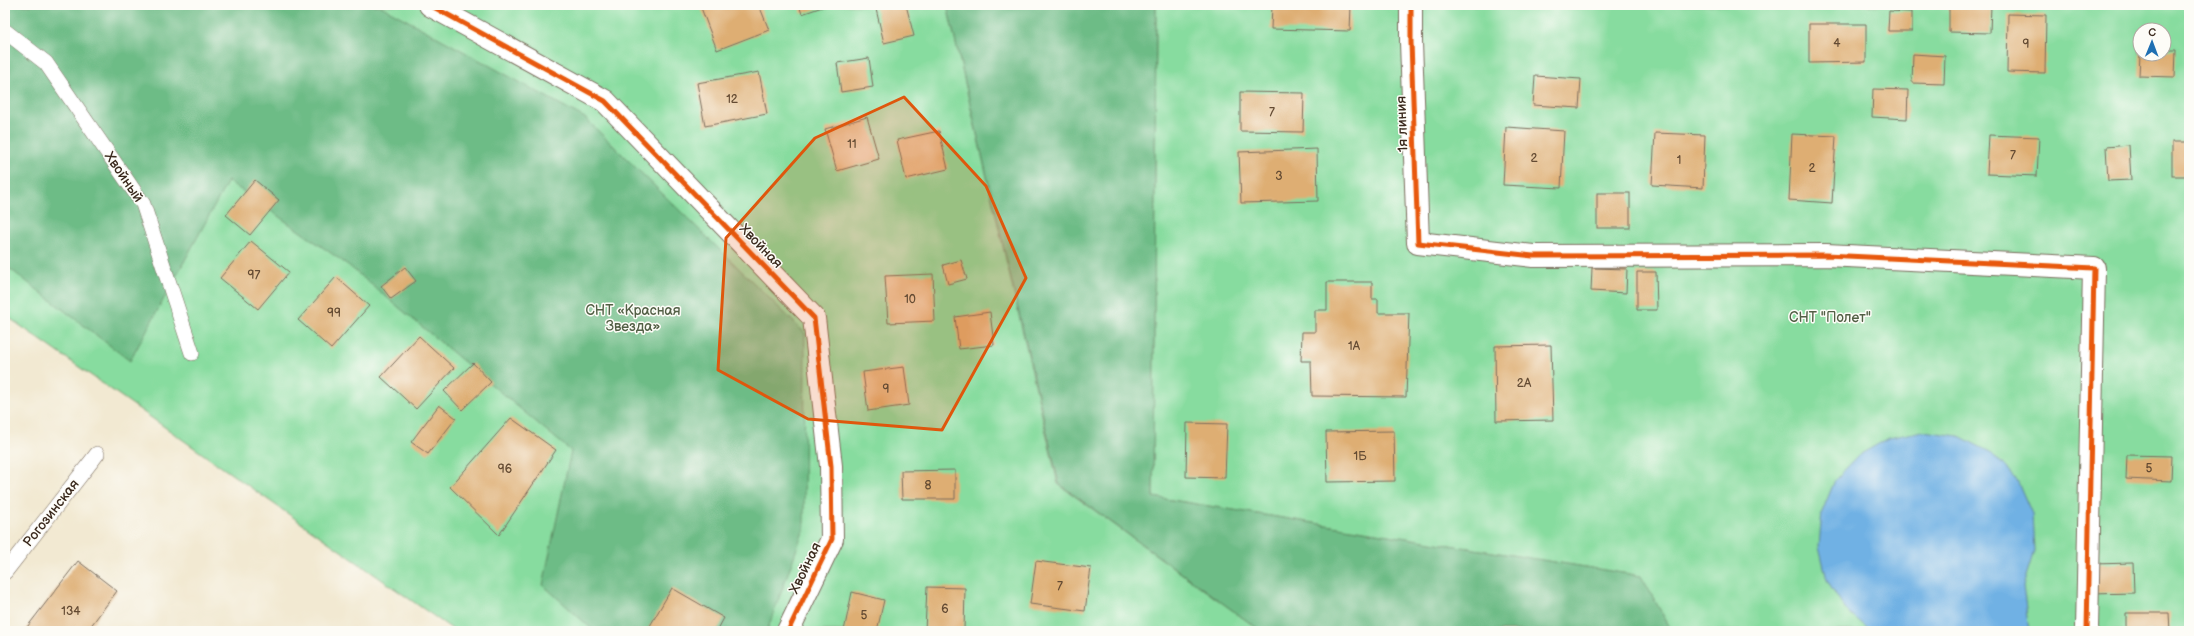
<svg xmlns="http://www.w3.org/2000/svg" width="2194" height="636" font-family="'Balsamiq Sans',sans-serif">
	<style>
		.green { fill: #87dc9f; stroke: #61835e; fill-rule: evenodd }
		.forest { fill: #6dbc86; stroke: #547352 }
		.water { fill: #70b1e4; stroke: #566e81 }
		.building { fill: #deae73 }
		.lines { fill: none; stroke-linecap: round; stroke-linejoin: round }
		.lane-casing { stroke: #7b6d5d; stroke-width: 16 }
		.street-casing { stroke: #7b6d5d; stroke-width: 24 }
		.lane { stroke: #fff; stroke-width: 15 }
		.street { stroke: #fff; stroke-width: 22 }
		.cycleway-casing { stroke: #fdfcf7; stroke-width: 8 }
		.cycleway { stroke: #e8590c; stroke-width: 5 }
		.marked { fill: #df570d; fill-opacity: 0.2; stroke: #df570d; stroke-width: 3; stroke-linejoin: round }
		.labels { text-anchor: middle; dominant-baseline: central; stroke-width: 3; stroke-linejoin: round; paint-order: stroke }
		.number-label { font-size: 12px; fill: #644b33 }
		.street-label { font-size: 14px; fill: #3b2a1e; stroke: #fdfcf7 }
		.park-label { font-size: 14px; fill: #525f45; stroke: #fdfcf7 }
	</style>
	<rect width="100%" height="100%" fill="#fdfcf7"/>
	<filter id="ink" filterUnits="userSpaceOnUse"><feTurbulence type="fractalNoise" baseFrequency=".025" numOctaves="2"/><feDisplacementMap in="SourceGraphic" scale="8" xChannelSelector="R" yChannelSelector="G"/><feConvolveMatrix kernelMatrix="1 2 1 2 8 2 1 2 1" color-interpolation-filters="sRGB"/></filter>
	<filter id="wash" filterUnits="userSpaceOnUse"><feTurbulence type="fractalNoise" baseFrequency=".012" numOctaves="4" result="noise"/><feDisplacementMap in="SourceGraphic" scale="16" xChannelSelector="R" yChannelSelector="G"/><feGaussianBlur stdDeviation="0.9" result="paint"/><feColorMatrix in="noise" values="0 0 0 0 0 0 0 0 0 0 0 0 0 0 0 0 0 1.4 0 .05"/><feComposite in="paint" operator="in"/></filter>
	<g filter="url(#wash)">
		<rect width="100%" height="100%" fill="#f2e9d2"/>
		<!-- green -->
		<g class="green">
			<path d="M 5,5 L 947,5 L 1058,484 L 1261,631 L 455,631 L 5,315 Z"/>
			<path d="M 1156,5 L 2189,5 L 2189,631 L 1672,631 L 1640,576 L 1153,497 ZM 2140,30 L 2164,30 L 2164,54 L 2140,54 Z"/>
		</g>
		<!-- forest -->
		<g class="forest">
			<path d="M 5,5 L 379,5 L 585,118 L 805,333 L 804,529 L 767,631 L 594,631 L 543,585 L 571,451 L 348,265 L 228,181 L 130,361 L 5,265 L 5,78 L 10,73 L 5,48 Z"/>
			<path d="M 947,5 L 1156,5 L 1153,497 L 1641,576 L 1672,631 L 1261,631 L 1059,484 Z"/>
		</g>
		<!-- water -->
		<path class="water" d="M 1923,431 L 1959,436 L 1992,453 L 2017,480 L 2032,514 L 2034,551 L 2023,586 L 2029,631 L 1871,631 L 1845,609 L 1827,580 L 1819,546 L 1822,512 L 1835,480 L 1859,455 L 1889,438 Z"/>
		<g id="blocks">
			<!-- building -->
			<g class="building">
				<path d="M 700,5 L 759,5 L 769,30 L 717,50 Z"/>
				<path d="M 799,5 L 828,5 L 802,14 Z"/>
				<path d="M 875,5 L 906,5 L 914,36 L 884,43 Z"/>
				<path d="M 1272,5 L 1351,5 L 1350,31 L 1271,29 Z"/>
				<path d="M 1949,5 L 1991,5 L 1990,33 L 1949,32 Z"/>
				<path d="M 1889,11 L 1912,12 L 1912,31 L 1888,31 Z"/>
				<path d="M 2008,14 L 2046,15 L 2045,73 L 2007,72 Z"/>
				<path d="M 1809,24 L 1866,24 L 1866,62 L 1809,63 Z"/>
				<path d="M 2164,50 L 2176,50 L 2175,77 L 2139,76 L 2140,54 L 2164,54 Z"/>
				<path d="M 1913,54 L 1945,56 L 1944,84 L 1912,83 Z"/>
				<path d="M 869,58 L 873,87 L 841,92 L 837,63 Z"/>
				<path d="M 759,72 L 767,114 L 705,126 L 697,83 Z"/>
				<path d="M 1535,76 L 1581,79 L 1579,108 L 1533,105 Z"/>
				<path d="M 1873,89 L 1908,90 L 1907,119 L 1872,117 Z"/>
				<path d="M 1240,92 L 1304,93 L 1303,132 L 1240,131 Z"/>
				<path d="M 867,117 L 879,159 L 837,171 L 825,129 Z"/>
				<path d="M 1506,127 L 1564,131 L 1561,188 L 1503,185 Z"/>
				<path d="M 939,131 L 948,169 L 906,179 L 897,140 Z"/>
				<path d="M 1655,133 L 1705,135 L 1703,188 L 1652,185 Z"/>
				<path d="M 1792,134 L 1836,136 L 1832,203 L 1789,200 Z"/>
				<path d="M 1989,135 L 2039,137 L 2037,176 L 1987,174 Z"/>
				<rect x="2172" y="142" width="17" height="34"/>
				<path d="M 2129,145 L 2131,180 L 2108,181 L 2106,147 Z"/>
				<path d="M 1317,149 L 1318,201 L 1241,203 L 1239,152 Z"/>
				<path d="M 255,180 L 279,200 L 250,235 L 226,215 Z"/>
				<rect x="1597" y="193" width="33" height="35"/>
				<path d="M 251,241 L 289,272 L 258,309 L 220,278 Z"/>
				<path d="M 961,260 L 967,279 L 948,284 L 943,265 Z"/>
				<path d="M 405,267 L 416,281 L 391,299 L 381,286 Z"/>
				<path d="M 1592,268 L 1627,269 L 1626,293 L 1591,291 Z"/>
				<path d="M 1637,272 L 1656,272 L 1657,310 L 1637,310 Z"/>
				<path d="M 933,274 L 935,321 L 888,323 L 885,276 Z"/>
				<path d="M 336,277 L 369,306 L 331,349 L 298,320 Z"/>
				<path d="M 1327,282 L 1372,282 L 1372,299 L 1378,299 L 1378,313 L 1409,313 L 1406,397 L 1312,396 L 1311,361 L 1301,361 L 1302,332 L 1315,332 L 1315,310 L 1327,310 Z"/>
				<path d="M 990,312 L 994,345 L 959,349 L 955,317 Z"/>
				<path d="M 419,336 L 454,368 L 416,409 L 381,377 Z"/>
				<path d="M 1551,345 L 1553,420 L 1496,421 L 1495,346 Z"/>
				<path d="M 473,363 L 491,382 L 462,410 L 444,391 Z"/>
				<path d="M 904,367 L 909,405 L 868,411 L 863,372 Z"/>
				<path d="M 439,405 L 456,418 L 428,454 L 411,442 Z"/>
				<path d="M 511,418 L 556,450 L 499,535 L 450,487 Z"/>
				<path d="M 1187,423 L 1227,424 L 1225,478 L 1186,477 Z"/>
				<path d="M 1394,431 L 1395,481 L 1327,482 L 1326,432 Z"/>
				<path d="M 2127,455 L 2172,456 L 2171,481 L 2126,479 Z"/>
				<path d="M 955,470 L 955,499 L 902,499 L 901,471 Z"/>
				<path d="M 78,561 L 117,591 L 87,631 L 24,631 Z"/>
				<path d="M 1036,561 L 1091,568 L 1085,611 L 1030,604 Z"/>
				<path d="M 2133,563 L 2134,593 L 2093,594 L 2092,564 Z"/>
				<path d="M 927,587 L 965,588 L 964,631 L 925,631 Z"/>
				<path d="M 672,588 L 724,618 L 717,631 L 647,631 Z"/>
				<path d="M 852,592 L 884,600 L 877,631 L 844,631 Z"/>
				<path d="M 2126,613 L 2169,613 L 2170,631 L 2126,631 Z"/>
			</g>
		</g>
	</g>
	<g filter="url(#ink)">
		<use href="#blocks" fill-opacity="0" stroke="#7b6d5d" stroke-width="1"/>
		<g class="lines">
			<defs>
				<g id="lane">
					<path d="M 5,31 L 46,63 L 143,204 L 192,353"/>
					<path d="M 5,572 L 97,454"/>
				</g>
				<g id="street">
					<path d="M 430,5 L 605,101 L 814,318 L 831,466 L 832,539 L 788,631"/>
					<path d="M 1411,5 L 1411,42 L 1418,243 L 1533,256 L 1826,255 L 2094,268 L 2087,631"/>
				</g>
			</defs>
			<!-- lane casing -->
			<use href="#lane" class="lane-casing"/>
			<!-- street casing -->
			<use href="#street" class="street-casing"/>
			<!-- lane -->
			<use href="#lane" class="lane"/>
			<!-- street -->
			<use href="#street" class="street"/>
			<defs>
				<g id="cycleway">
					<path d="M 430,5 L 605,101 L 814,318 L 831,466 L 832,539 L 788,631"/>
					<path d="M 1411,5 L 1411,42 L 1418,243 L 1533,256 L 1826,255 L 2094,268 L 2087,631"/>
				</g>
			</defs>
			<!-- cycleway casing -->
			<use href="#cycleway" class="cycleway-casing"/>
			<!-- cycleway -->
			<use href="#cycleway" class="cycleway"/>
		</g>
	</g>
	<!-- marked area -->
	<path class="marked" d="M 904,97 L 986,186 L 1026,278 L 942,430 L 808,419 L 718,370 L 726,238 L 815,138 Z"/>
	<g class="labels">
		<!-- number labels -->
		<g class="number-label">
			<text x="1837" y="43">4</text>
			<text x="2026" y="44">9</text>
			<text x="732" y="99">12</text>
			<text x="1272" y="112">7</text>
			<text x="852" y="144">11</text>
			<text x="2013" y="155">7</text>
			<text x="1534" y="158">2</text>
			<text x="1679" y="160">1</text>
			<text x="1812" y="168">2</text>
			<text x="1279" y="176">3</text>
			<text x="254" y="275">97</text>
			<text x="910" y="299">10</text>
			<text x="334" y="313">99</text>
			<text x="1354" y="346">1А</text>
			<text x="1524" y="383">2А</text>
			<text x="886" y="389">9</text>
			<text x="1360" y="456">1Б</text>
			<text x="2149" y="468">5</text>
			<text x="505" y="469">96</text>
			<text x="928" y="485">8</text>
			<text x="1060" y="586">7</text>
			<text x="945" y="609">6</text>
			<text x="71" y="611">134</text>
			<text x="864" y="615">5</text>
		</g>
		<!-- street labels -->
		<g class="street-label">
			<text transform="translate(1402 124) rotate(-92)">1я линия</text>
			<text transform="translate(124 177) rotate(56)">Хвойный</text>
			<text transform="translate(761 246) rotate(46)">Хвойная</text>
			<text transform="translate(51 513) rotate(-52)">Рогозинская</text>
			<text transform="translate(805 568) rotate(-64)">Хвойная</text>
		</g>
		<!-- park labels -->
		<g class="park-label">
			<text x="633" y="310">СНТ «Красная<tspan x="633" dy="16">Звезда»</tspan></text>
			<text x="1830" y="317">СНТ "Полет"</text>
		</g>
	</g>
	<!-- margin -->
	<rect width="2194" height="636" fill="none" stroke="#fdfcf7" stroke-width="20"/>
	<!-- north arrow -->
	<g transform="translate(2152 42) rotate(1)"><circle r="19" fill="#fdfcf7" stroke="#afa8a0"/>
	<path d="M0-3L7 15L0 10L-7 15Z" fill="#1f6fb2"/>
	<text y="-6" font-size="11" font-weight="bold" text-anchor="middle" fill="#3b2a1e">С</text>
	</g>
</svg>
